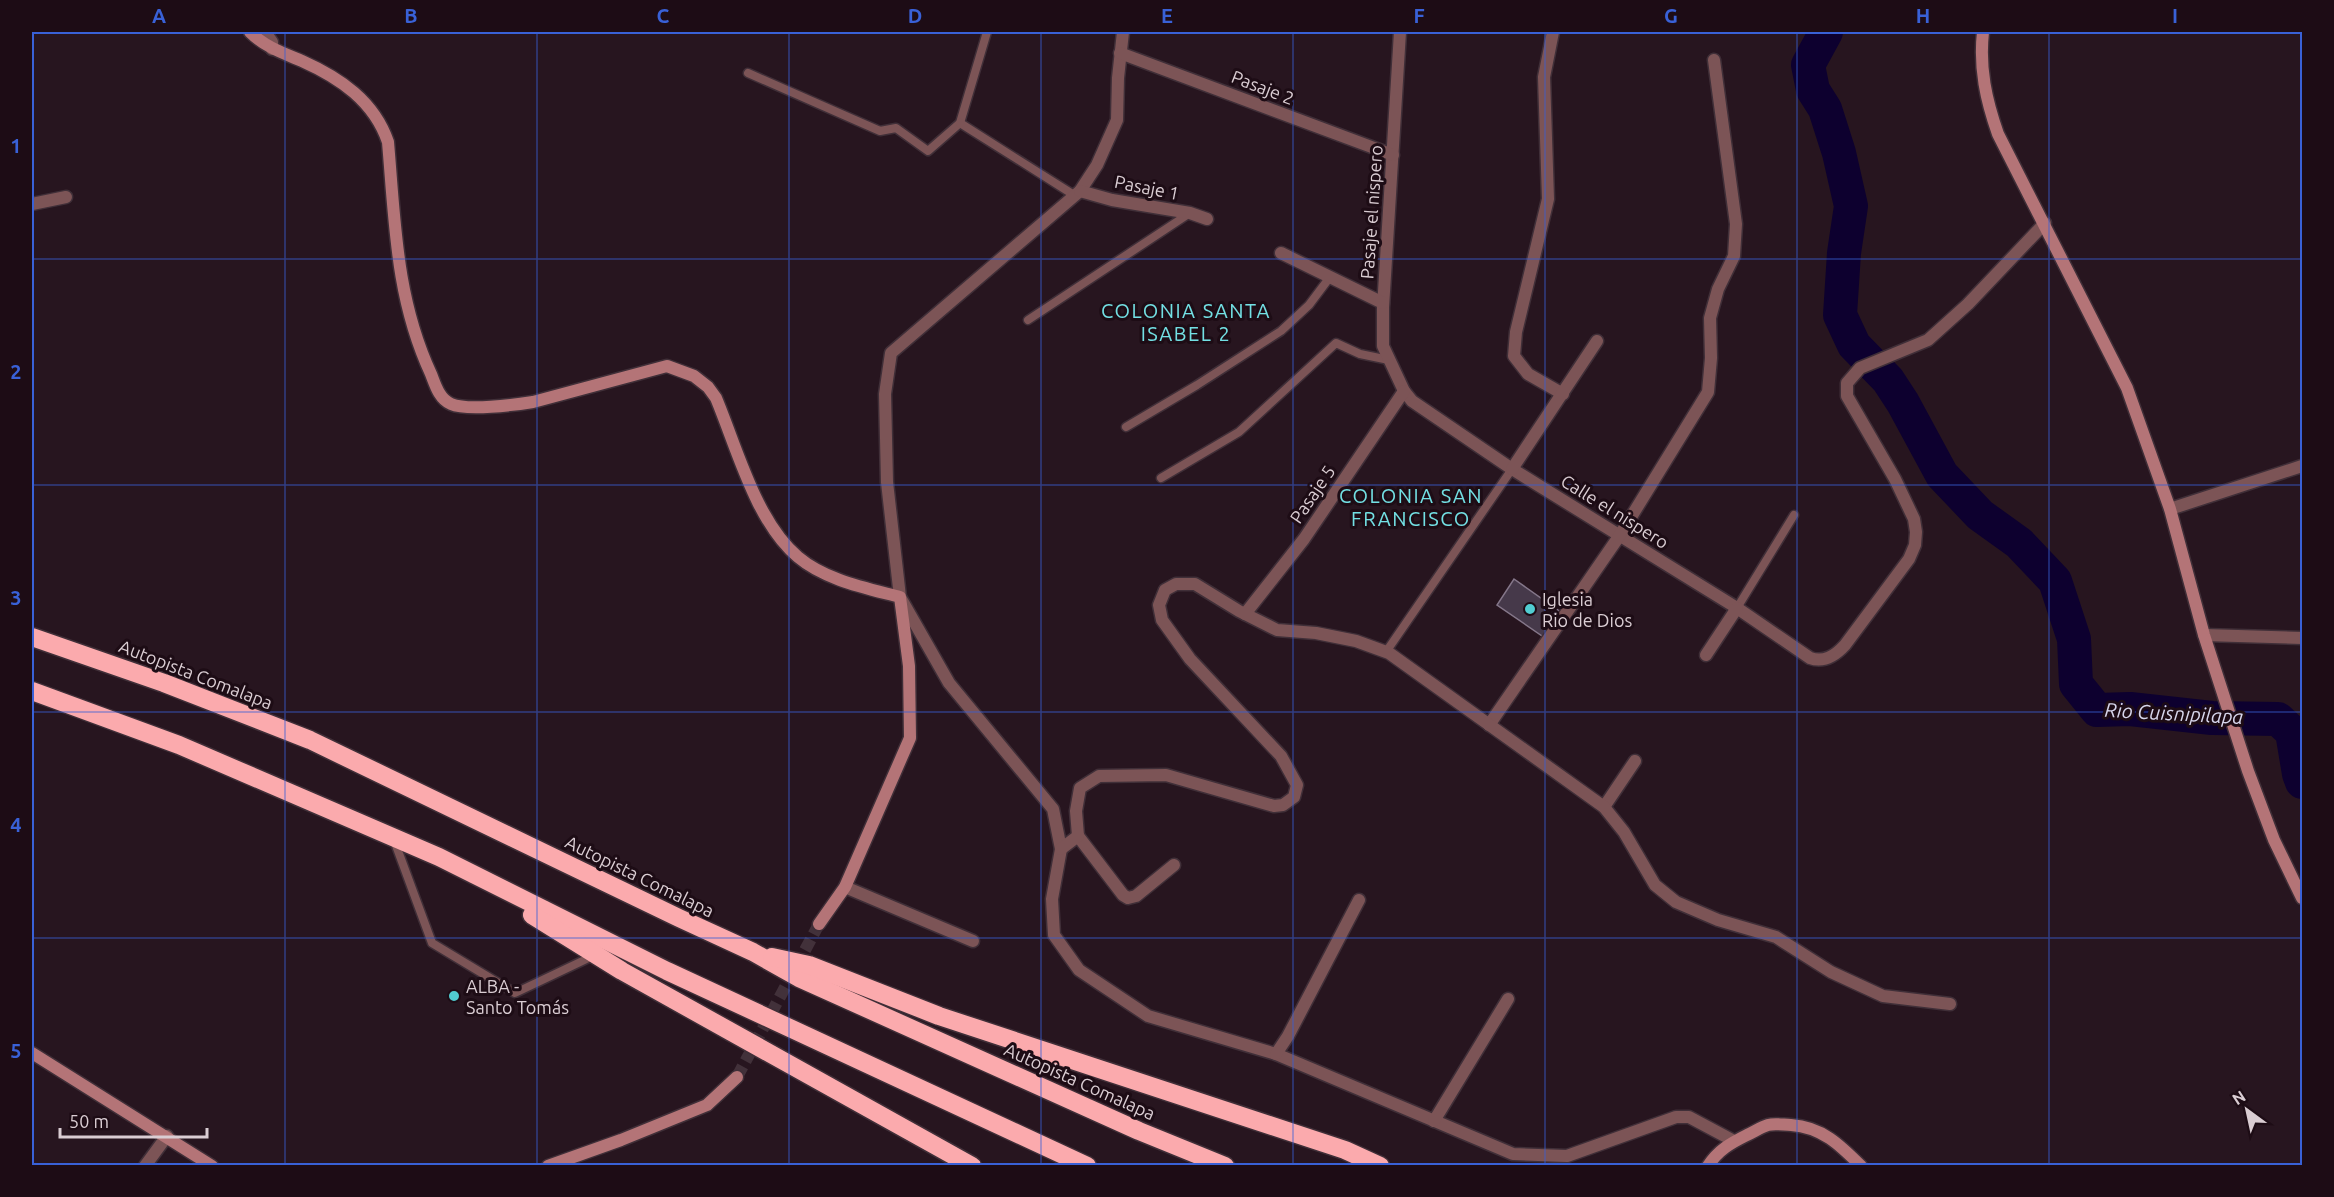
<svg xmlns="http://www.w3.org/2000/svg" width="2334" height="1197" font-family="Ubuntu,sans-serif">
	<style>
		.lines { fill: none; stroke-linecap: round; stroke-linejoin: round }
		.river { stroke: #0d002f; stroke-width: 34 }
		.building { fill: #46394a; stroke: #85778a; stroke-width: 1.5 }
		.secondary-tunnel { stroke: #42313a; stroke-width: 12; stroke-dasharray: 12 6; stroke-linecap: butt }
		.lane-casing { stroke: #402f38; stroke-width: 11 }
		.street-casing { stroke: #402f38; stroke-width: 15 }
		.secondary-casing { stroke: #402f38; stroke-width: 15 }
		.highway-casing { stroke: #402f38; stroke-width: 21 }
		.lane { stroke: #7c5456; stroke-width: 8 }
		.street { stroke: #7c5456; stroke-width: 12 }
		.secondary { stroke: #b47477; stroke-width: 12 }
		.highway { stroke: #fbaaad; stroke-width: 18 }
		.grid { fill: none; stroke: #3961d7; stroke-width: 1.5; stroke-opacity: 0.55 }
		.poi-dot { fill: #51ccd1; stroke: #1d0c15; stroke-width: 2 }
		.labels { text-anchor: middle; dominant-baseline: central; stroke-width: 6; stroke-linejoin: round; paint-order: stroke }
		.street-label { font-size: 18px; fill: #dacdd3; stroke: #1d0c15 }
		.poi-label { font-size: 18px; fill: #dacdd3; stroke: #1d0c15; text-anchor: start }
		.neighbourhood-label { font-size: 20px; letter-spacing: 1.5px; fill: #73e0e4; stroke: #1d0c15 }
		.water-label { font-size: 20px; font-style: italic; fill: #d7d6ec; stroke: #1d0c15 }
		.neatline { fill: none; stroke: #3961d7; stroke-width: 2 }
		.grid-label { font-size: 20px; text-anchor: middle; font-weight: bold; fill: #3961d7 }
	</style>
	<rect width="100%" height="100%" fill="#27151f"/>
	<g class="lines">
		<!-- river -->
		<path class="river" d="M 1826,32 L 1808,65 L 1813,90 L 1825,109 L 1839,153 L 1851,206 L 1844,253 L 1840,315 L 1854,345 L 1888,380 L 1903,403 L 1942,475 L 1980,515 L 2019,543 L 2055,581 L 2074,639 L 2076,684 L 2097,710 L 2130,709 L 2212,718 L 2278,719 L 2292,732 L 2299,774 L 2302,782"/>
	</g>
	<!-- building -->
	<path class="building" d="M 1514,579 L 1562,613 L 1545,638 L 1497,605 Z"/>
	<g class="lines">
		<!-- secondary-tunnel -->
		<path class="secondary-tunnel" d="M 737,1077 L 819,924"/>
		<defs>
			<g id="lane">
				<path d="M 748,73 L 880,131 L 896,128 L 928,151 L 960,123 L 987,32"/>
				<path d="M 960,123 L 1074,195"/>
				<path d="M 1028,320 L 1190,213"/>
				<path d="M 1126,427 L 1197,385 L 1281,331 L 1309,305 L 1330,277"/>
				<path d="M 1161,478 L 1239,432 L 1336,343 L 1360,354 L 1389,360"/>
				<path d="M 1737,608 L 1794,515"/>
				<path d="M 1386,652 L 1512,469"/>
				<path d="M 394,840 L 432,943 L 515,993 L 595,955"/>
			</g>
			<g id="street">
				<path d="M 265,32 L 272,42 L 272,49"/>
				<path d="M 1123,32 L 1118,78 L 1117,120 L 1097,165 L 1080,191 L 891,353 L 885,394 L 887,482 L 900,597 L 949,683 L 1053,809 L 1061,849 L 1052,899 L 1054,935 L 1079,970 L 1148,1016 L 1276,1054 L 1513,1154 L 1567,1156 L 1676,1117 L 1689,1117 L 1734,1141"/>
				<path d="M 1400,32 L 1383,308 L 1383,346 L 1404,391 L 1412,401 L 1512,469 L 1737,608 L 1810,658 C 1824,663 1835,656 1845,645 L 1909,559 L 1915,545 L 1916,532 L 1914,519 L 1895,479 L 1847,396 L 1847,383 L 1860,368 L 1928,340 L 1968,304 L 2045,223"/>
				<path d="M 1553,32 L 1544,77 L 1548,199 L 1516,332 L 1514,356 L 1528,374 L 1563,394"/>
				<path d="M 1120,53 L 1393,155"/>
				<path d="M 1080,191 L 1112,200 L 1190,213 L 1207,219"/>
				<path d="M 32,204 L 66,197"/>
				<path d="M 1281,253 L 1383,303"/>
				<path d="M 1512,469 L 1597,341"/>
				<path d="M 2170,509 L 2302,466"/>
				<path d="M 1245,614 L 1304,539 L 1404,391"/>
				<path d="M 2204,635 L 2302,638"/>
				<path d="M 1706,655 L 1737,608"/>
				<path d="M 1489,725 L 1620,535 L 1708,392 L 1711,358 L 1710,318 L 1718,289 L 1734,256 L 1736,224 L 1714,60"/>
				<path d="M 1604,807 L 1635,761"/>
				<path d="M 1078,836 L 1123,895 L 1128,898 L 1136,896 L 1174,865"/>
				<path d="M 1061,849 L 1078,836 L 1076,811 L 1080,788 L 1099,776 L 1166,775 L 1274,806 L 1283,805 L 1294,797 L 1297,785 L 1281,756 L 1190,659 L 1162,620 L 1159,605 L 1165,590 L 1176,584 L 1195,584 L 1239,611 L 1277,630 L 1316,633 L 1356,641 L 1389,653 L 1604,807 L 1624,832 L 1655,885 L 1676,902 L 1718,920 L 1776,937 L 1831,972 L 1883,996 L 1950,1004"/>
				<path d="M 845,887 L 973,941"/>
				<path d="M 1276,1054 L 1288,1036 L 1359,900"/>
				<path d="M 1434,1121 L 1508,999"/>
				<path d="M 145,1166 L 167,1136"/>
			</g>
			<g id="secondary">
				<path d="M 250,32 C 265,47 283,53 302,61 C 340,78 374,101 388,142 C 395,223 396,299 431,374 C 435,384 439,399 451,404 C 467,411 514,405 533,402 L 667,366 L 694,376 L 708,387 L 716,398 C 737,448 756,522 798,557 C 825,580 866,588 900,597 L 909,666 L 910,738 L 845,887 L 819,924"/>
				<path d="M 1983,32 C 1979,68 1986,100 1998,134 L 2127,388 L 2170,509 L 2204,635 L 2248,771 L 2274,840 L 2302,898"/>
				<path d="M 32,1053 L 212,1166"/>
				<path d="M 548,1166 L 621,1140 L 707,1105 L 737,1077"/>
				<path d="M 1708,1166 C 1718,1150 1731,1143 1747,1135 C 1754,1132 1761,1127 1768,1125 C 1775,1123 1784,1125 1791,1125 C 1822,1127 1840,1145 1861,1166"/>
			</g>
			<g id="highway">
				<path d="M 32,637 L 164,683 L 310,740 L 679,918 L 753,952 L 799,978 L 1139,1131 L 1225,1166"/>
				<path d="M 32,691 L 179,745 L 439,857 L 667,971 L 1087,1166"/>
				<path d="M 532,915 L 622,971 L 972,1166"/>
				<path d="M 772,957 L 809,965 L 939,1016 L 1345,1150 L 1380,1166"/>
			</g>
		</defs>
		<!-- lane casing -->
		<use href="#lane" class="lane-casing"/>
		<!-- street casing -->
		<use href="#street" class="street-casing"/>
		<!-- secondary casing -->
		<use href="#secondary" class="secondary-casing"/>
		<!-- highway casing -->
		<use href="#highway" class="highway-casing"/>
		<!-- lane -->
		<use href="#lane" class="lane"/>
		<!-- street -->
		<use href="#street" class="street"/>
		<!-- secondary -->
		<use href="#secondary" class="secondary"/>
		<!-- highway -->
		<use href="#highway" class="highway"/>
	</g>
	<!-- grid -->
	<path class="grid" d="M 285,32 L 285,1166M 537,32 L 537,1166M 789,32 L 789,1166M 1041,32 L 1041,1166M 1293,32 L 1293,1166M 1545,32 L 1545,1166M 1797,32 L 1797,1166M 2049,32 L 2049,1166M 32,259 L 2302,259M 32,485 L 2302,485M 32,712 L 2302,712M 32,938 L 2302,938"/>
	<!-- markers -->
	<g class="poi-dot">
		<circle cx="1530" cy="609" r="6"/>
		<circle cx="454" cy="996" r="6"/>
	</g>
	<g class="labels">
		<!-- street labels -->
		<g class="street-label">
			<text transform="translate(1263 87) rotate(21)">Pasaje 2</text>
			<text transform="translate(1147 187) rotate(11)">Pasaje 1</text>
			<text transform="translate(1371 212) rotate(-86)">Pasaje el nispero</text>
			<text transform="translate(1312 494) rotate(-56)">Pasaje 5</text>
			<text transform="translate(1615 511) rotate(32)">Calle el nispero</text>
			<text transform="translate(196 674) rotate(21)">Autopista Comalapa</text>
			<text transform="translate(640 876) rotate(26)">Autopista Comalapa</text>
			<text transform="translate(1080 1081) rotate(24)">Autopista Comalapa</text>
		</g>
		<!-- poi labels -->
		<g class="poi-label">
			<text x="1542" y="599">Iglesia<tspan x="1542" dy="21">Rio de Dios</tspan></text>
			<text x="466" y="986">ALBA -<tspan x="466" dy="21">Santo Tomás</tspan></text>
		</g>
		<!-- neighbourhood labels -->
		<g class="neighbourhood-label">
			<text x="1186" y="310">COLONIA SANTA<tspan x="1186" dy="23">ISABEL 2</tspan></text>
			<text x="1411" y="495">COLONIA SAN<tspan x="1411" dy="23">FRANCISCO</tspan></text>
		</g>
		<!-- water labels -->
		<g class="water-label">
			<text transform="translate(2174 713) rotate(3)">Rio Cuisnipilapa</text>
		</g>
	</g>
	<!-- border -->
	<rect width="2334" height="1197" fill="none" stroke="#1d0c15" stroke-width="66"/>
	<!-- north arrow -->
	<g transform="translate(2247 1110) rotate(327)" stroke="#1d0c15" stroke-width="4.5" paint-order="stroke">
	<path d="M0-4.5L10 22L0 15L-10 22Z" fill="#dacdd3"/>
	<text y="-9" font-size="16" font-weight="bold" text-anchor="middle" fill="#dacdd3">N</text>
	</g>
	<!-- scale -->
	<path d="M60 1128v9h147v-9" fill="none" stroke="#dacdd3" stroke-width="3"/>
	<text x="69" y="1128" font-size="18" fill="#dacdd3" stroke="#1d0c15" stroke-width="4.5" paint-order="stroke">50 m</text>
	<rect x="33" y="33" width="2268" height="1131" class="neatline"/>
	<g class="grid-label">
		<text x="159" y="23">A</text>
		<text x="411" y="23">B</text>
		<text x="663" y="23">C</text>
		<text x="915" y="23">D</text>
		<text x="1167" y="23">E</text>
		<text x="1419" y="23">F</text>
		<text x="1671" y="23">G</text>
		<text x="1923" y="23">H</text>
		<text x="2175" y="23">I</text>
		<text x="16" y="153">1</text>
		<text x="16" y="379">2</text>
		<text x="16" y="605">3</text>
		<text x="16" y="832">4</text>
		<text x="16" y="1058">5</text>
	</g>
</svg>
